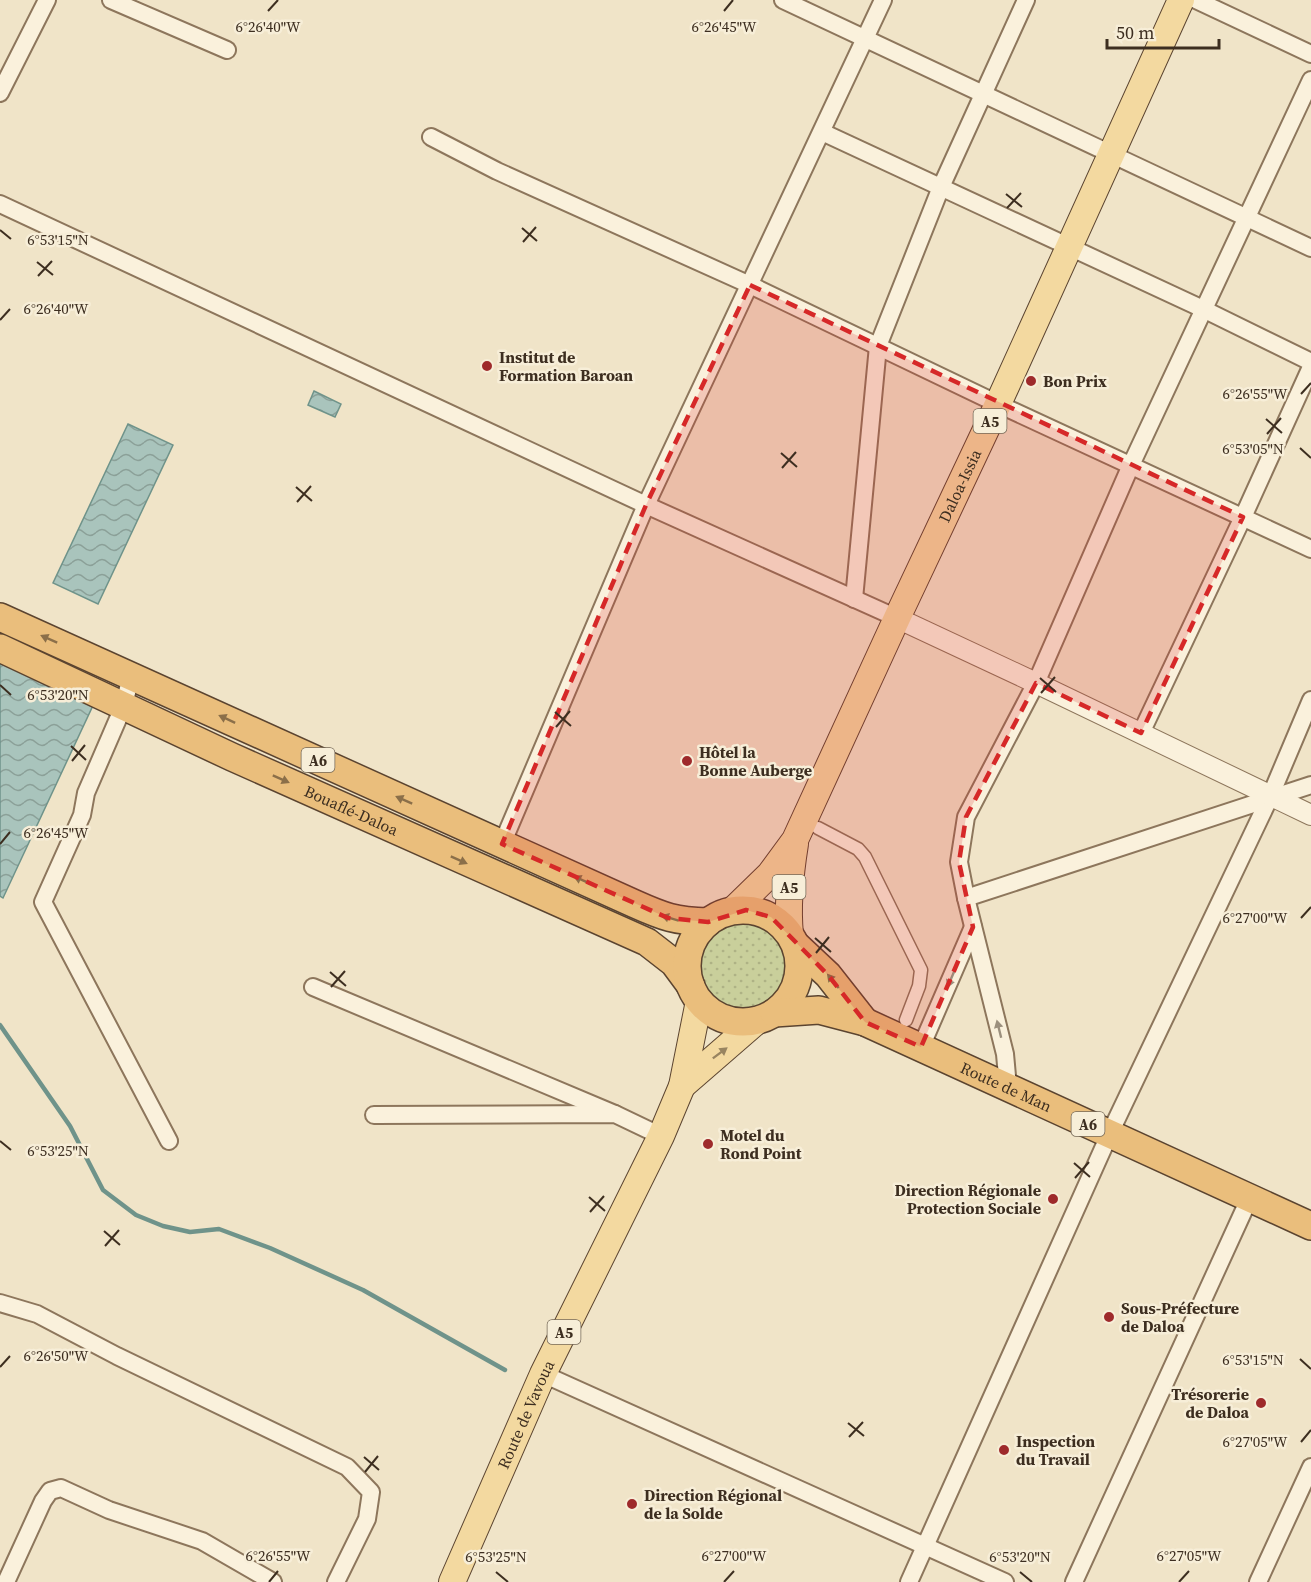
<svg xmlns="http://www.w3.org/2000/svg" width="1311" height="1582" font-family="'Source Serif 4',serif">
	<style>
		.grass { fill: url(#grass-dots) }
		.water { fill: url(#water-waves); stroke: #6f938a; stroke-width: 1.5 }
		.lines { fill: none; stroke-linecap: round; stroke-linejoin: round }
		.stream { stroke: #6f938a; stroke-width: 4.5 }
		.pedestrian-casing { stroke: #8d765c; stroke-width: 15 }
		.minor-casing { stroke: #8d765c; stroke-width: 20 }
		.tertiary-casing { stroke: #8d765c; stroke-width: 22 }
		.primary-casing { stroke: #5b4430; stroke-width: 28 }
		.trunk-casing { stroke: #5b4430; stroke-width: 30 }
		.pedestrian { stroke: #faf1dc; stroke-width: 12 }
		.minor { stroke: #faf1dc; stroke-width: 16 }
		.tertiary { stroke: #faf1dc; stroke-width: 20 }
		.primary { stroke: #f3d9a0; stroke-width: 26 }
		.trunk { stroke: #eabe7c; stroke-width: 27 }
		.oneway { fill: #8b6f49 }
		.oneway2 { fill: #9c907e }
		.oneway3 { fill: #988460 }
		.marked { fill: #d62828; fill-opacity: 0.2; stroke: #d62828; stroke-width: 4.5; stroke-dasharray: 12 8; stroke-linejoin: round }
		.ticks { fill: none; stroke: #3d2e20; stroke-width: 2 }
		.poi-dot { fill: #9e2a2b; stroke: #f7eed8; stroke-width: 2 }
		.labels { text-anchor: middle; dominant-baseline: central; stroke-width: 5; stroke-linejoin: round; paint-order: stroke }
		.shield { fill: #f7eed8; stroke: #756857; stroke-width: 1.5 }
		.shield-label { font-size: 15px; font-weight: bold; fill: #3d2e20 }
		.poi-label { font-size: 16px; font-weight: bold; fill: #3d2e20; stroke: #f7eed8; text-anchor: start }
		.street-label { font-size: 16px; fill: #3d2e20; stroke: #f7eed8 }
		.ticks-label { font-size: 15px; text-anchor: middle; fill: #3d2e20; stroke: #f7eed8; stroke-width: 5; stroke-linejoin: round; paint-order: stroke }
	</style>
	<defs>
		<pattern id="grass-dots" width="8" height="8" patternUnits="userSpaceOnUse" patternTransform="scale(1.5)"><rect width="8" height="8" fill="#c9cf9b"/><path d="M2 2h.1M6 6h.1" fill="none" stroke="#aeb285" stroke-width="1.8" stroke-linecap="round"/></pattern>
		<pattern id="water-waves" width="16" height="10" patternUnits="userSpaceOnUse" patternTransform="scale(1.5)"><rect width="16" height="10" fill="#a9c4bc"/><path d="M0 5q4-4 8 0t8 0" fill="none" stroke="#8ba098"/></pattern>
	</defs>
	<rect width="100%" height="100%" fill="#f0e4c8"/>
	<!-- grass -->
	<circle class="grass" cx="744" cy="966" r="45"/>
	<!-- water -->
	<g class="water">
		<path d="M 314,391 L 341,404 L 335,417 L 308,405 Z"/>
		<path d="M 128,424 L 173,445 L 98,604 L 53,583 Z"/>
		<path d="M 0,654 L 96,699 L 3,898 L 0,896 Z"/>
	</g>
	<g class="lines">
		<!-- stream -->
		<path class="stream" d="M 0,1025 L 70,1126 L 103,1190 L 136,1215 L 163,1226 L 190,1232 L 219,1229 L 270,1248 L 363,1290 L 505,1370"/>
		<defs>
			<path id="pedestrian" d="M 818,828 L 858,849 L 865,857 L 921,970 L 919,986 L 906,1020"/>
			<g id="minor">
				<path d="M 111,0 L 227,50"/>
				<path d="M 783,0 L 1311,248"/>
				<path d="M 1196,0 L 1311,54"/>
				<path d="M 0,93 L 47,0"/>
				<path d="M 822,132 L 1203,309 L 1311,362"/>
				<path d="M 431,137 L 497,171 L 750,285 L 998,404 L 1311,549"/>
				<path d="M 0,204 L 646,505 L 897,618"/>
				<path d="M 854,599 L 878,346 L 941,187 L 1026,0"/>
				<path d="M 131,676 L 124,705 L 86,793 L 82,815 L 43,902 L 169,1141"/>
				<path d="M 1141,733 L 1243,517 L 1311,367"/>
				<path d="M 502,844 L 646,505 L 883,0"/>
				<path d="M 966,898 L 1311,785"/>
				<path d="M 313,987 L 615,1114"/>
				<path d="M 921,1047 L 973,927"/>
				<path d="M 1008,1087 L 1005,1054 L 966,898 L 959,862 L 966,817 L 1036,683 L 1131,465 L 1311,80"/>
				<path d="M 374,1115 L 615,1114 L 661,1136"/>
				<path d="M 0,1303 L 37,1314 L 117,1356 L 347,1467 L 371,1492 L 367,1519 L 336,1582"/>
				<path d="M 543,1374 L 1005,1582"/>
				<path d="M 6,1582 L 43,1501 L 50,1491 L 61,1488 L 109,1510 L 202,1541 L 273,1582"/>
				<path d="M 909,1582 L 1110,1133 L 1270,797 L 1311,700"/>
				<path d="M 1074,1582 L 1250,1197"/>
				<path d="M 1258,1582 L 1311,1467"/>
			</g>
			<path id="tertiary" d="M 897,618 L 1036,683 L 1311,815"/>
			<g id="primary">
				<path id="s1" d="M 732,911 L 770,874 L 795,840 L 897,618 L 998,404 L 1181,0"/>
				<path d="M 790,935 C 787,904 790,875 795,844"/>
				<path d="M 682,1086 L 758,1020"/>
				<path id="s2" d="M 452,1582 L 543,1374 L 661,1136 L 682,1086 L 699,1001"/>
			</g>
			<g id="trunk">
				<path d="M 0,617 L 635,904 C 664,917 675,921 708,922"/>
				<path id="s3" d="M 0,648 L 232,757 L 647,942 L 674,963 L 691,986"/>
				<circle cx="743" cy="966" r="56"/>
				<path d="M 796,945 L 828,975 L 865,1022"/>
				<path id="s4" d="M 774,1013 L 819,1010 L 865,1022 L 1311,1226"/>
			</g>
		</defs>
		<!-- pedestrian casing -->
		<use href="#pedestrian" class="pedestrian-casing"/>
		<!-- minor casing -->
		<use href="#minor" class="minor-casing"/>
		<!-- tertiary casing -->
		<use href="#tertiary" class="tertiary-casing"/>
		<!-- primary casing -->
		<use href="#primary" class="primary-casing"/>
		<!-- trunk casing -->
		<use href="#trunk" class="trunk-casing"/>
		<!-- pedestrian -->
		<use href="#pedestrian" class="pedestrian"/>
		<!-- minor -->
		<use href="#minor" class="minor"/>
		<!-- tertiary -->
		<use href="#tertiary" class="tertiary"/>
		<!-- primary -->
		<use href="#primary" class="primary"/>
		<!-- trunk -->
		<use href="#trunk" class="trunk"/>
	</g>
	<!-- one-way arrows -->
	<defs><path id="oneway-solid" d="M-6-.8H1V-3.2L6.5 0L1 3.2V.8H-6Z" transform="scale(1.5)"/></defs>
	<g class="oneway">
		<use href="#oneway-solid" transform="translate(49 639) rotate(-156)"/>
		<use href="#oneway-solid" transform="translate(227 719) rotate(-155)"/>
		<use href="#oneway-solid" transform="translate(281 779) rotate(24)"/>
		<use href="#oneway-solid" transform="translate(404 800) rotate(-156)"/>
		<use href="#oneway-solid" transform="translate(459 860) rotate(24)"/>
		<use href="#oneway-solid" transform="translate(582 880) rotate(-156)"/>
		<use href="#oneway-solid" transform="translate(670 918) rotate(-163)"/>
		<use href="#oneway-solid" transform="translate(833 981) rotate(-129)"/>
	</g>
	<g class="oneway2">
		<use href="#oneway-solid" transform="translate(951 979) rotate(113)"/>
		<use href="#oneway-solid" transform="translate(999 1029) rotate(-104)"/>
	</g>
	<use class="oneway3" href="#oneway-solid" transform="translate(720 1053) rotate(-37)"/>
	<!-- marked area -->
	<path class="marked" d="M 750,285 L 1243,517 L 1141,733 L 1036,683 L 966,817 L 959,862 L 973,927 L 921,1047 L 865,1022 L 828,975 L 771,917 L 746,910 L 708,922 L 668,918 L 502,844 L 646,505 Z"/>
	<!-- ticks -->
	<path class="ticks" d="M 268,11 L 278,0M 724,11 L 733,0M 1006,194 L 1022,207M 1007,208 L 1021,193M 522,228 L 537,241M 0,230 L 11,239M 523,242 L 536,227M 37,262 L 53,275M 38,276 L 52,261M 0,320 L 10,309M 1301,394 L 1311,383M 1266,419 L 1282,433M 1267,434 L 1281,418M 1300,448 L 1311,458M 781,453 L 797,467M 782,468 L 796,452M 296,487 L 312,501M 297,502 L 311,486M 1040,678 L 1056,692M 0,685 L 11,695M 1041,693 L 1055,677M 555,712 L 571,726M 556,727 L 570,711M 71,746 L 86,760M 72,761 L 85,745M 0,844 L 10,832M 1301,918 L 1311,907M 815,938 L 831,952M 816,953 L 829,937M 330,972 L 346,986M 331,987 L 345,971M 0,1141 L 11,1150M 1074,1163 L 1090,1177M 1075,1178 L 1089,1162M 589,1197 L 605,1211M 590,1212 L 604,1196M 104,1231 L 120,1245M 105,1246 L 119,1230M 1300,1359 L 1311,1369M 0,1367 L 10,1356M 848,1423 L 864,1436M 849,1437 L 863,1422M 1301,1442 L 1311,1430M 364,1457 L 379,1470M 365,1472 L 378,1456M 496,1572 L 508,1582M 1020,1572 L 1032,1582M 269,1582 L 278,1571M 724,1582 L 734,1571M 1179,1582 L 1189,1571"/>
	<!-- markers -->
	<g class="poi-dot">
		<circle cx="487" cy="366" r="6"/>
		<circle cx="1031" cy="381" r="6"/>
		<circle cx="687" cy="761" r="6"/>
		<circle cx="708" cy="1144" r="6"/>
		<circle cx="1053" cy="1199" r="6"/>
		<circle cx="1109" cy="1317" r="6"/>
		<circle cx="1261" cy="1403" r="6"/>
		<circle cx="1004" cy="1450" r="6"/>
		<circle cx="632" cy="1504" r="6"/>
	</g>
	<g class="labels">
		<!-- shield labels -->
		<g class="shield">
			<rect x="973.5" y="409" width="33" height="24" rx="4.5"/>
			<rect x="301.5" y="748" width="33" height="24" rx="4.5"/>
			<rect x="772.5" y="875" width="33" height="24" rx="4.5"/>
			<rect x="1071.5" y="1112" width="33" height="24" rx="4.5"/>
			<rect x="547.5" y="1320" width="33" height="24" rx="4.5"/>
		</g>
		<g class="shield-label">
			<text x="990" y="421">A5</text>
			<text x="318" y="760">A6</text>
			<text x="789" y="887">A5</text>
			<text x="1088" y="1124">A6</text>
			<text x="564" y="1332">A5</text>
		</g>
		<!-- poi labels -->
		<g class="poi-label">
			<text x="499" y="357">Institut de<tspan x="499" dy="18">Formation Baroan</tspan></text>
			<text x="1043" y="381">Bon Prix</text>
			<text x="699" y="752">Hôtel la<tspan x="699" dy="18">Bonne Auberge</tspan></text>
			<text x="720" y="1135">Motel du<tspan x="720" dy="18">Rond Point</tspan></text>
			<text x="1041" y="1190" text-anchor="end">Direction Régionale<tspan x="1041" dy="18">Protection Sociale</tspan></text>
			<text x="1121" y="1308">Sous-Préfecture<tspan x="1121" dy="18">de Daloa</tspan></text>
			<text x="1249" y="1394" text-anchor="end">Trésorerie<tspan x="1249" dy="18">de Daloa</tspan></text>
			<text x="1016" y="1441">Inspection<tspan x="1016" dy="18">du Travail</tspan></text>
			<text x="644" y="1495">Direction Régional<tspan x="644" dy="18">de la Solde</tspan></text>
		</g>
		<!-- street labels -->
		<g class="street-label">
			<text stroke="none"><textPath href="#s1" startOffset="486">Daloa-Issia</textPath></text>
			<text stroke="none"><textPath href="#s3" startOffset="387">Bouaflé-Daloa</textPath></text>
			<text stroke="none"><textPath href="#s4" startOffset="248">Route de Man</textPath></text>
			<text stroke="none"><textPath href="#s2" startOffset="183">Route de Vavoua</textPath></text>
		</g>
	</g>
	<g class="ticks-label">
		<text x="268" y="32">6°26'40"W</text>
		<text x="724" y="32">6°26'45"W</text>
		<text x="58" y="245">6°53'15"N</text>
		<text x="56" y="314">6°26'40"W</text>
		<text x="1255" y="399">6°26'55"W</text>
		<text x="1253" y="454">6°53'05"N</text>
		<text x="58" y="700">6°53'20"N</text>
		<text x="56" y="838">6°26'45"W</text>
		<text x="1255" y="923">6°27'00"W</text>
		<text x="58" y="1156">6°53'25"N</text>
		<text x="56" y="1361">6°26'50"W</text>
		<text x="1253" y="1365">6°53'15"N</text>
		<text x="1255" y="1447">6°27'05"W</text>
		<text x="278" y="1561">6°26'55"W</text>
		<text x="734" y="1561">6°27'00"W</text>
		<text x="1189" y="1561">6°27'05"W</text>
		<text x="496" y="1562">6°53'25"N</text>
		<text x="1020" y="1562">6°53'20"N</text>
	</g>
	<!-- scale -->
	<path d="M1107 39v9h112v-9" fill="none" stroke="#3d2e20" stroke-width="3"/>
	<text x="1116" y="39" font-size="18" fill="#3d2e20" stroke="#f7eed8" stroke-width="4.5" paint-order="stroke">50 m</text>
</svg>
